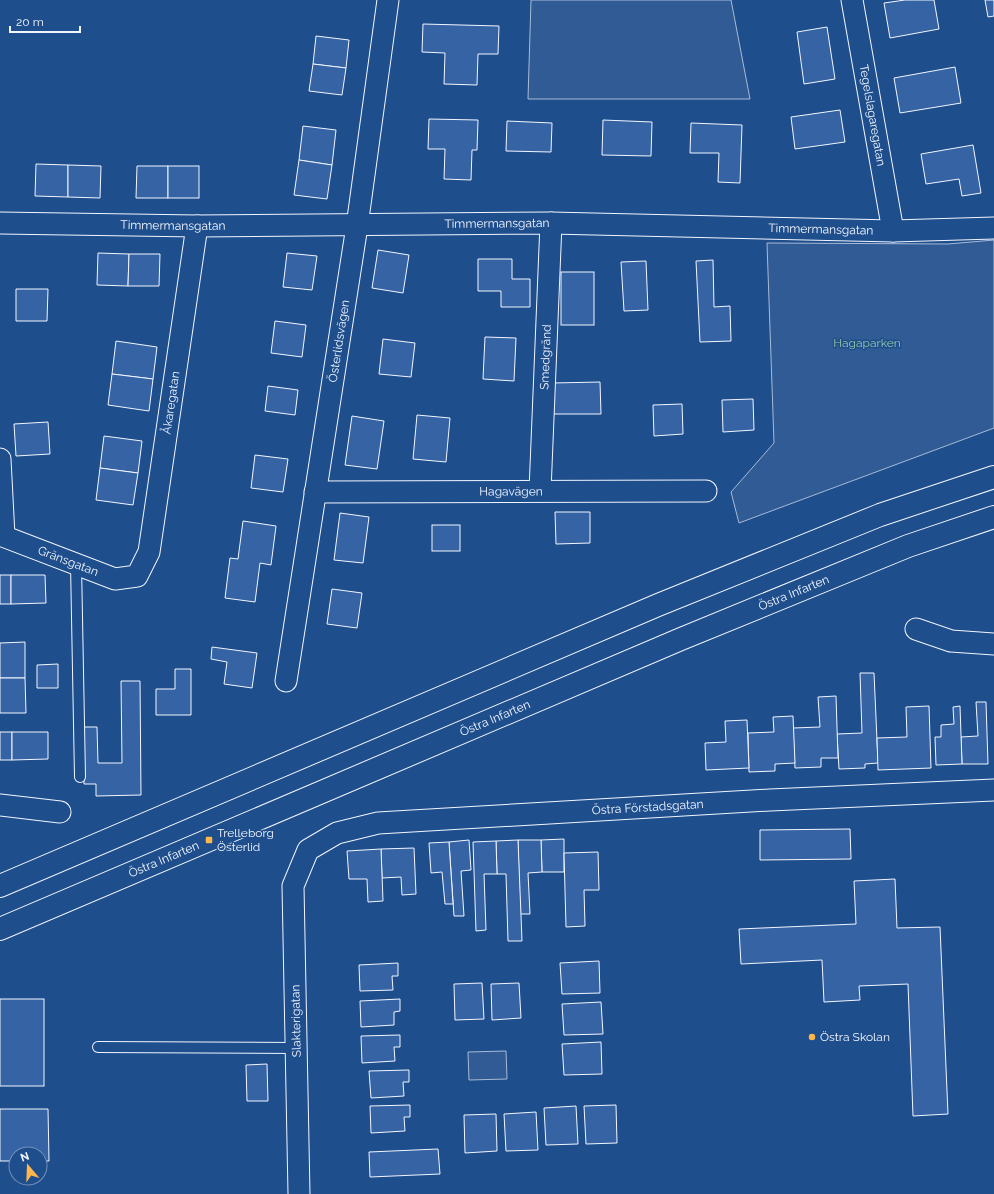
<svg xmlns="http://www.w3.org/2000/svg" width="994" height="1194" font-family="Raleway,sans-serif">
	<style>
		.green { fill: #305b95; stroke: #a8bbd7 }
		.building { fill: #3563a3; stroke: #f2f6ff }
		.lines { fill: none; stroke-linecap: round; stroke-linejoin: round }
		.service-casing { stroke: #f2f6ff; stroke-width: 12 }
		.minor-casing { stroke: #f2f6ff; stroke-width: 23 }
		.primary-casing { stroke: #f2f6ff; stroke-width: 24 }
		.service { stroke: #1f4e8c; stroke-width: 10 }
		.minor { stroke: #1f4e8c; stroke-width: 21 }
		.primary { stroke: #1f4e8c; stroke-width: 22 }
		.poi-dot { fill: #ffb74d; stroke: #1f4e8c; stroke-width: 1.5 }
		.labels { text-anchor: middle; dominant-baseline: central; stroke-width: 3; stroke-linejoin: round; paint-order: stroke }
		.street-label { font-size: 12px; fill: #f2f6ff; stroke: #1f4e8c }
		.park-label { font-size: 12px; fill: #97c8a6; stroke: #1f4e8c }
		.poi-label { font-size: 12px; fill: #f2f6ff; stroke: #1f4e8c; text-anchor: start }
	</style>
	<rect width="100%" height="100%" fill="#1f4e8c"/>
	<!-- green -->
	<g class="green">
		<path d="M 531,0 L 731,0 L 750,99 L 528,99 Z"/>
		<path d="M 994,240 L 994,428 L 739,523 L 731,492 L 774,443 L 767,243 L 948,244 Z"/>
		<path d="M 506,1051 L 507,1079 L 469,1080 L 468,1052 Z"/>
	</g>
	<!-- building -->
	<g class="building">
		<path d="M 905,0 L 934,0 L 939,29 L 890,38 L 884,3 Z"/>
		<path d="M 985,0 L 994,0 L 994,16 L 988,17 Z"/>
		<path d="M 423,24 L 499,26 L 498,54 L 478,54 L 477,85 L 444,84 L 445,53 L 422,52 Z"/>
		<path d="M 827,27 L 835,79 L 804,84 L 797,32 Z"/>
		<path d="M 316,36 L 349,40 L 346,68 L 313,64 Z"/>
		<path d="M 313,64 L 346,68 L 342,95 L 309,91 Z"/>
		<path d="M 955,67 L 961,103 L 900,113 L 894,78 Z"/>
		<path d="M 840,110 L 845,142 L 795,149 L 791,117 Z"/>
		<path d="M 429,119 L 478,120 L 477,150 L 472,150 L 471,180 L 444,179 L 445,149 L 428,149 Z"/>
		<path d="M 603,120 L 652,122 L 651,156 L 602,155 Z"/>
		<path d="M 507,121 L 552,123 L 551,152 L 506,151 Z"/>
		<path d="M 691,123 L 742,125 L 740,183 L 718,182 L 719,153 L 690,153 Z"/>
		<path d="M 303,126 L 336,130 L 332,165 L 299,160 Z"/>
		<path d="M 973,145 L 981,193 L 962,196 L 959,179 L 926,184 L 921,154 Z"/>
		<path d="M 299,160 L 332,165 L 327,199 L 294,195 Z"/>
		<path d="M 36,164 L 68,165 L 68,197 L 35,196 Z"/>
		<path d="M 68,165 L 101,166 L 100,198 L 68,197 Z"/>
		<path d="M 137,166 L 168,166 L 168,198 L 136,198 Z"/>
		<rect x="168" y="166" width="31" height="32"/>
		<path d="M 378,250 L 409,255 L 403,293 L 372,288 Z"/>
		<path d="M 98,253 L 129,254 L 128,286 L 97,285 Z"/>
		<path d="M 287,253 L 317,256 L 312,290 L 283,287 Z"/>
		<path d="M 129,254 L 160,254 L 159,286 L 128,286 Z"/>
		<path d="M 478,259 L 512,259 L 512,279 L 530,279 L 530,307 L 501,307 L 501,291 L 478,291 Z"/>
		<path d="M 713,260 L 714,307 L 730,306 L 731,341 L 700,342 L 696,261 Z"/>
		<path d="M 646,261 L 648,310 L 624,311 L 621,262 Z"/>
		<rect x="561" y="272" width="33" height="53"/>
		<path d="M 16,289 L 48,289 L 47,321 L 16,321 Z"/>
		<path d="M 275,321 L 306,325 L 302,357 L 271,353 Z"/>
		<path d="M 485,337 L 516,338 L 514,381 L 483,379 Z"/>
		<path d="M 383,339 L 415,343 L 411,377 L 379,374 Z"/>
		<path d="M 116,341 L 157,347 L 153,379 L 112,374 Z"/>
		<path d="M 112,374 L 153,379 L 149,411 L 108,405 Z"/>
		<path d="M 600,382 L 601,414 L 552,414 L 552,383 Z"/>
		<path d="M 268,386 L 298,390 L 295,415 L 265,411 Z"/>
		<path d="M 753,399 L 754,430 L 723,432 L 722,400 Z"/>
		<path d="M 682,404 L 683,434 L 654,436 L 653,405 Z"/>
		<path d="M 417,415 L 450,418 L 446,462 L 413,459 Z"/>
		<path d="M 352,416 L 384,421 L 377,469 L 345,465 Z"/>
		<path d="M 48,422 L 50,454 L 16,456 L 14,424 Z"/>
		<path d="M 104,436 L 142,441 L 138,473 L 100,468 Z"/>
		<path d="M 255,455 L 288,459 L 283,492 L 251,488 Z"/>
		<path d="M 100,468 L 138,473 L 133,505 L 96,500 Z"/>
		<path d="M 555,512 L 590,512 L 590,543 L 556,544 Z"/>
		<path d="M 340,513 L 369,517 L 363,563 L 334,560 Z"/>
		<path d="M 243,521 L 276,526 L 271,565 L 260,563 L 255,602 L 225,598 L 230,558 L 238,559 Z"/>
		<rect x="432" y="525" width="28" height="26"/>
		<rect x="0" y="575" width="11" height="29"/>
		<path d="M 11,575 L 45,575 L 46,603 L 11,604 Z"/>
		<path d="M 332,589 L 362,593 L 357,628 L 327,624 Z"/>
		<path d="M 25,642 L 25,678 L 0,678 L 0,643 Z"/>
		<path d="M 212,647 L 257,653 L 252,688 L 224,684 L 227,662 L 211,659 Z"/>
		<path d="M 58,664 L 58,688 L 37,688 L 37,665 Z"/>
		<path d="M 175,669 L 191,669 L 191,715 L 156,715 L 156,689 L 175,689 Z"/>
		<path d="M 860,673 L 874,673 L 878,763 L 865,764 L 865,768 L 839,769 L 837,734 L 862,733 Z"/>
		<path d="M 0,678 L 25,678 L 26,713 L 0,713 Z"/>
		<path d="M 121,681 L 140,681 L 141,795 L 96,796 L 96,784 L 84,784 L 83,727 L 97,727 L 98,763 L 122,763 Z"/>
		<path d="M 836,696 L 838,758 L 821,758 L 821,767 L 795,768 L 793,728 L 820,727 L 818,697 Z"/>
		<path d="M 976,702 L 986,702 L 988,764 L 962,764 L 961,737 L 978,736 Z"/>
		<path d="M 929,706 L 931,768 L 878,770 L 877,738 L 907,737 L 906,707 Z"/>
		<path d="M 960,706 L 962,764 L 936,765 L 935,737 L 941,737 L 941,725 L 954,724 L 953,707 Z"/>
		<path d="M 793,716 L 795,763 L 775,764 L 775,771 L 749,772 L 748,733 L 774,732 L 773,717 Z"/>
		<path d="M 747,720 L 749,768 L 706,770 L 705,743 L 726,742 L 725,721 Z"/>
		<rect x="0" y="732" width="12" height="28"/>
		<path d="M 12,732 L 48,732 L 48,759 L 12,760 Z"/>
		<path d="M 850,829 L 851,859 L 760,860 L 760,830 Z"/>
		<path d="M 564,839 L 564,872 L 542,872 L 541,840 Z"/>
		<path d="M 469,840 L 471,870 L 461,871 L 464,916 L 454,916 L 449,842 Z"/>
		<path d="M 518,840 L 541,840 L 542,872 L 528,873 L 530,914 L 520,914 Z"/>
		<path d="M 518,840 L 522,941 L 508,941 L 506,874 L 497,874 L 496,841 Z"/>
		<path d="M 496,841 L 497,874 L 484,874 L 486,930 L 476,931 L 473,842 Z"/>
		<path d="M 449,842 L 453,904 L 445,904 L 442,872 L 431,873 L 429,843 Z"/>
		<path d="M 414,848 L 416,894 L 402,895 L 401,877 L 382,878 L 381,849 Z"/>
		<path d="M 381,849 L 383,901 L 368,902 L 367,879 L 349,879 L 347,851 Z"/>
		<path d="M 598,852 L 599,890 L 584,890 L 585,926 L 566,927 L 564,853 Z"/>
		<path d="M 895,879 L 897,928 L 940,927 L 948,1114 L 913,1116 L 908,984 L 859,986 L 860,1000 L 824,1002 L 822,960 L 741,964 L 739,929 L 856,924 L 854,881 Z"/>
		<path d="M 599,961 L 600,993 L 562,994 L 560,963 Z"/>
		<path d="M 398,963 L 398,976 L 392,976 L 393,990 L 360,991 L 359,965 Z"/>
		<path d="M 482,983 L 484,1019 L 455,1020 L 454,984 Z"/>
		<path d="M 519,983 L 521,1018 L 492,1020 L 491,984 Z"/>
		<rect x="0" y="999" width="44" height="87"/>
		<path d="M 400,999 L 400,1011 L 394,1012 L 394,1025 L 361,1027 L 360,1001 Z"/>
		<path d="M 601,1002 L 603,1034 L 564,1035 L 562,1004 Z"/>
		<path d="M 400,1035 L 400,1047 L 394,1047 L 395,1061 L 362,1063 L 361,1036 Z"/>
		<path d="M 601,1042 L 602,1074 L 564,1075 L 562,1044 Z"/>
		<path d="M 267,1064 L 268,1101 L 247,1101 L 246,1065 Z"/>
		<path d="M 409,1070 L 409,1082 L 403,1082 L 404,1096 L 371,1098 L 369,1071 Z"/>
		<path d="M 410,1105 L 410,1117 L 404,1117 L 405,1131 L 371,1133 L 370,1106 Z"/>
		<path d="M 616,1105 L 617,1143 L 586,1144 L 584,1106 Z"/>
		<path d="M 576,1106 L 578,1144 L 546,1145 L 544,1108 Z"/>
		<path d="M 0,1109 L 48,1109 L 49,1161 L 40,1161 L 40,1154 L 16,1154 L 16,1161 L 0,1161 Z"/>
		<path d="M 536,1112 L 538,1150 L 506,1151 L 504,1114 Z"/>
		<path d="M 496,1114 L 497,1151 L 465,1153 L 464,1115 Z"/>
		<path d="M 438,1149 L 440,1174 L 370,1177 L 369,1152 Z"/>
	</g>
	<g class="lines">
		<defs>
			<g id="service">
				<path d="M 76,564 L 80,777"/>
				<path d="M 98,1047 L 296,1048"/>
			</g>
			<g id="minor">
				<path id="s1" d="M 852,0 L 893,231"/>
				<path id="s2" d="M 0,223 L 197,226 L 551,223 L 893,231 L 994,228"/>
				<path d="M 0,459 L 4,536"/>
				<path id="s3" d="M 540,491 L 551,223"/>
				<path id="s4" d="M 315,492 L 706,491"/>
				<path id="s5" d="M 0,535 L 115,579 L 137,576 L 149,552 L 197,226"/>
				<path d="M 916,629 L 951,641 L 994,644"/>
				<path id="s6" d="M 286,681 L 357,226 L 388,0"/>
				<path d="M 0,805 L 60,812"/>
				<path id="s7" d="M 299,1194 L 293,886 L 308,850 L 337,833 L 378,823 L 770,800 L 994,790"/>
			</g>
			<g id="primary">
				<path d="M 0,886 L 658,605 L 880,515 L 994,477"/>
				<path id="s8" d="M 0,929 L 681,639 L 908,546 L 994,517"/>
			</g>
		</defs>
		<!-- service casing -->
		<use href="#service" class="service-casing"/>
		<!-- minor casing -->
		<use href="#minor" class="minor-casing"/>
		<!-- primary casing -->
		<use href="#primary" class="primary-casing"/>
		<!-- service -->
		<use href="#service" class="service"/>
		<!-- minor -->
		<use href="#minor" class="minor"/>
		<!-- primary -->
		<use href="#primary" class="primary"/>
	</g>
	<!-- markers -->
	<g class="poi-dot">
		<rect x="205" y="836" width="8" height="8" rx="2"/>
		<circle cx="812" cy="1037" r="4"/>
	</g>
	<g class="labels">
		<!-- street labels -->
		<g class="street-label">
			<text stroke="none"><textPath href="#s1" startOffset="117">Tegelslagaregatan</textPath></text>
			<text stroke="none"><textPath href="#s2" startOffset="497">Timmermansgatan</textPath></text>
			<text stroke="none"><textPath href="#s2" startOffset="173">Timmermansgatan</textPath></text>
			<text stroke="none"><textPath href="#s2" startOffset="821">Timmermansgatan</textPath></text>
			<text stroke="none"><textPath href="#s6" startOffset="344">Österlidsvägen</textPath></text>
			<text stroke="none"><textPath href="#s3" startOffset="134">Smedgränd</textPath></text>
			<text stroke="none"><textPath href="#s5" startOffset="323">Åkaregatan</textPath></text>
			<text stroke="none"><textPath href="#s4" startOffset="196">Hagavägen</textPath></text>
			<text stroke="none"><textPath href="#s5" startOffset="73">Gränsgatan</textPath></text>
			<text stroke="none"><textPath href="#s8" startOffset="862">Östra Infarten</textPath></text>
			<text stroke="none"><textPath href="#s8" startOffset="538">Östra Infarten</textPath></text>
			<text stroke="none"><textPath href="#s7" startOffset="693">Östra Förstadsgatan</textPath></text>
			<text stroke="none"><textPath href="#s8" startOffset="178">Östra Infarten</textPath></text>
			<text transform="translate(296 1021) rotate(-91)">Slakterigatan</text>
		</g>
		<!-- park labels -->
		<g class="park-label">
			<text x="867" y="343">Hagaparken</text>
		</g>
		<!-- poi labels -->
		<g class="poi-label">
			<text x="217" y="833">Trelleborg<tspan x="217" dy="14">Österlid</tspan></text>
			<text x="820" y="1037">Östra Skolan</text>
		</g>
	</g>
	<!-- north arrow -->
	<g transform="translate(28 1166) rotate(341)"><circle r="19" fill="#1f4e8c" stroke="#7391ba"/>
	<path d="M0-3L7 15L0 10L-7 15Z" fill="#ffb74d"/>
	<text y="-6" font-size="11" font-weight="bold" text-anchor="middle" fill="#f2f6ff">N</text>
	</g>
	<!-- scale -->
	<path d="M10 26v6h70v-6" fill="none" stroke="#f2f6ff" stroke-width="2"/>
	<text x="16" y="26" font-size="12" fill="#f2f6ff" stroke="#1f4e8c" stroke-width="3" paint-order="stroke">20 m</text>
</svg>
